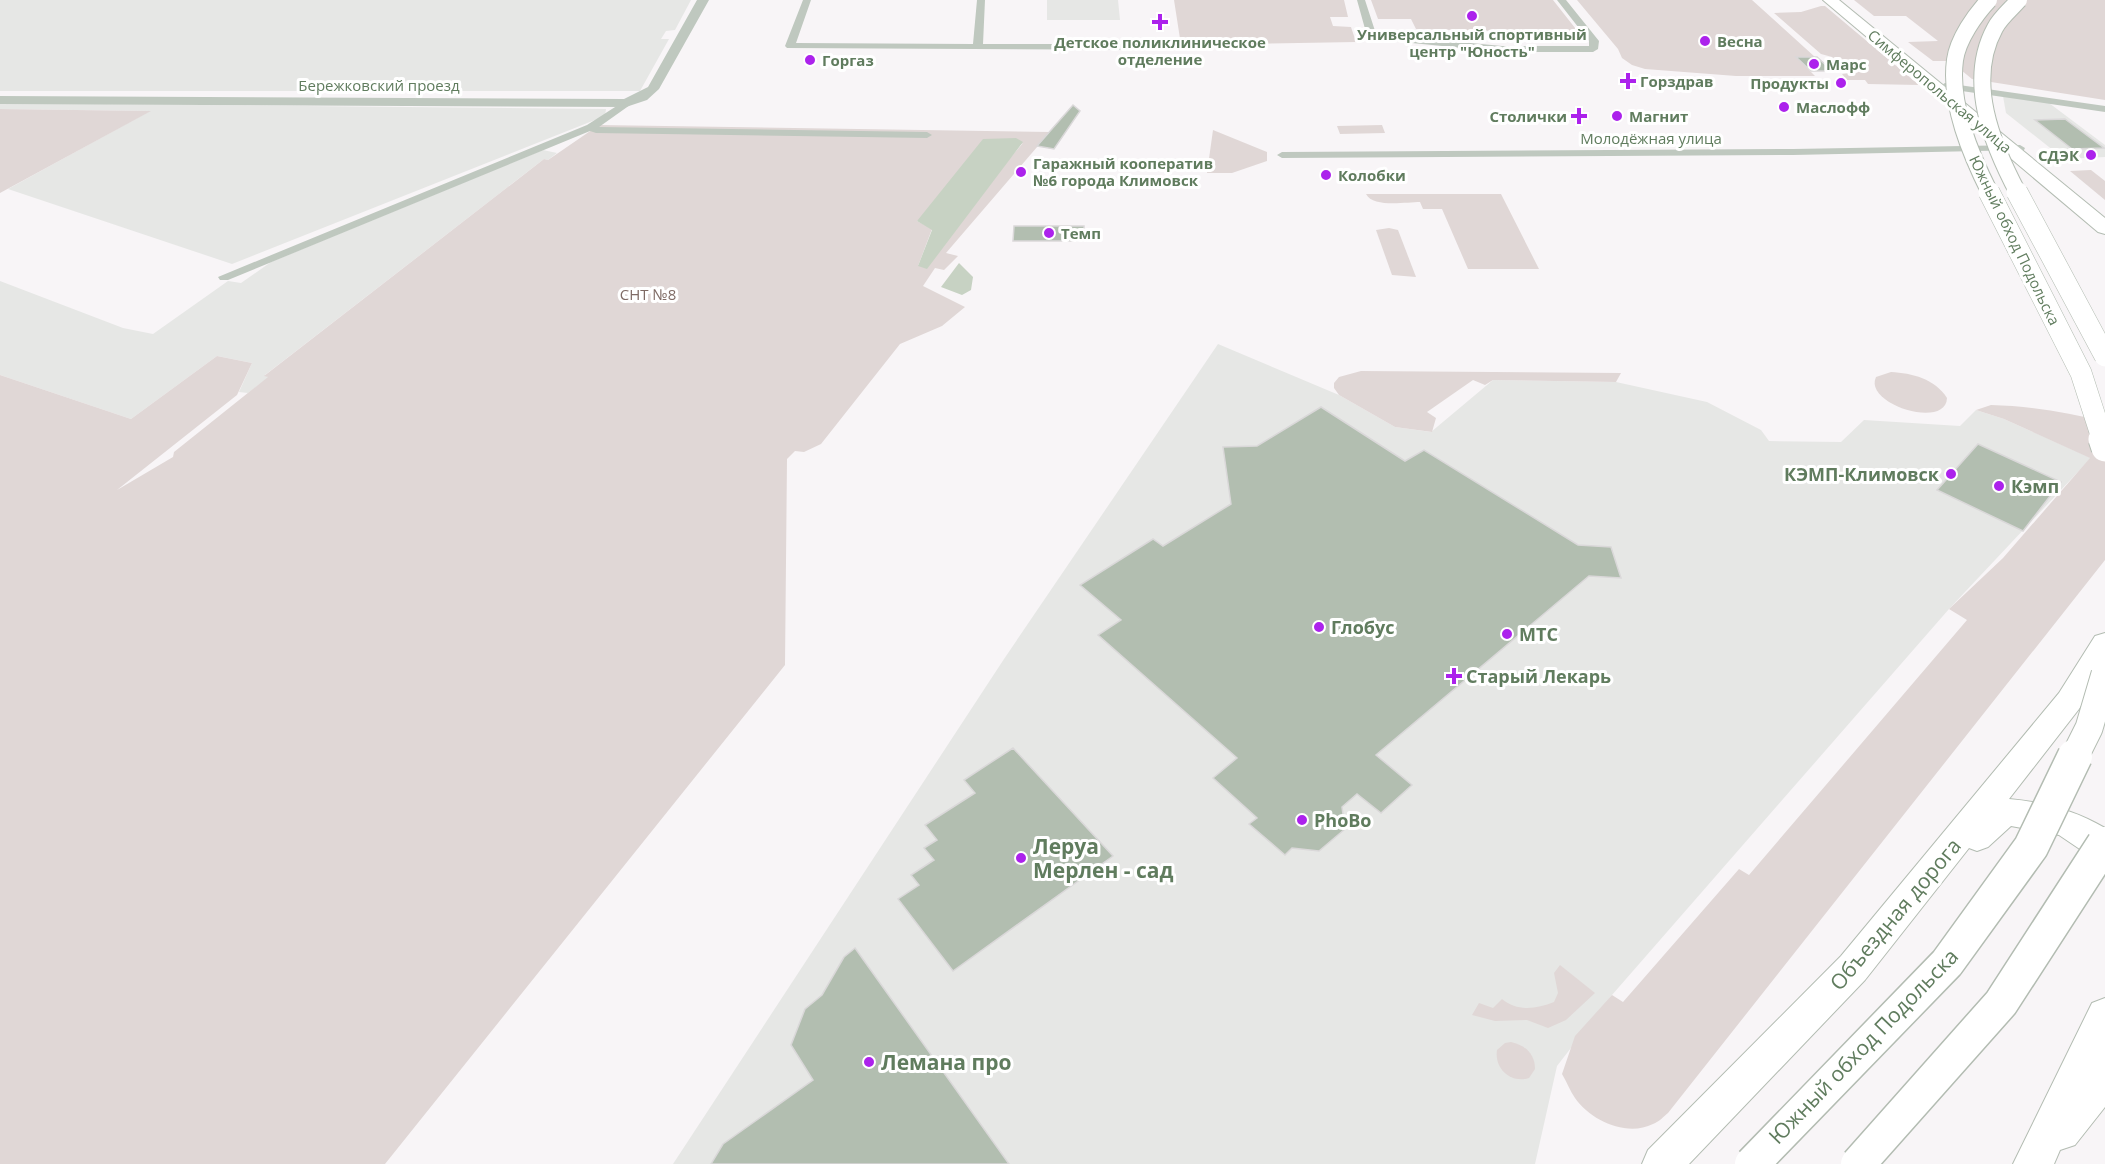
<svg xmlns="http://www.w3.org/2000/svg" width="2105" height="1164" font-family="'Open Sans',sans-serif">
	<style>
		.built { fill: #e6e7e5 }
		.green { fill: #e0d7d6; fill-rule: evenodd }
		.water { fill: #c7d2c3 }
		.building { fill: #b2beb0; stroke: #dad8d9; stroke-width: 1.5 }
		.lines { fill: none; stroke-linecap: round; stroke-linejoin: round }
		.primary-casing { stroke: #b3bcb2; stroke-width: 2 }
		.minor { fill: #bfc8bf; fill-rule: evenodd }
		.tertiary { fill: #bfc8bf; fill-rule: evenodd }
		.primary { fill: #fff; fill-rule: evenodd }
		.primary-bridge-far3-casing { stroke: #b3bcb2; stroke-width: 18; stroke-linecap: butt }
		.primary-bridge-far2-casing { stroke: #b3bcb2; stroke-width: 22; stroke-linecap: butt }
		.primary-bridge-far1-casing { stroke: #b3bcb2; stroke-width: 29; stroke-linecap: butt }
		.primary-bridge-casing { stroke: #b3bcb2; stroke-width: 37; stroke-linecap: butt }
		.primary-bridge-far3 { stroke: #fff; stroke-width: 16 }
		.primary-bridge-far2 { stroke: #fff; stroke-width: 21 }
		.primary-bridge-far1 { stroke: #fff; stroke-width: 27 }
		.primary-bridge { stroke: #fff; stroke-width: 34 }
		.poi-dot { fill: #ac22ec; stroke: #fff; stroke-width: 2 }
		.labels { text-anchor: middle; dominant-baseline: central; stroke-width: 6; stroke-linejoin: round; paint-order: stroke }
		.far-poi-label { font-size: 15px; font-weight: bold; fill: #607c5e; stroke: #fff; text-anchor: start }
		.far-street-label { font-size: 15px; fill: #607c5e; stroke: #fff }
		.far-park-label { font-size: 15px; fill: #7f6b65; stroke: #fff }
		.poi-label { font-size: 18px; font-weight: bold; fill: #607c5e; stroke: #fff; text-anchor: start }
		.near-poi-label { font-size: 21px; font-weight: bold; fill: #607c5e; stroke: #fff; text-anchor: start }
		.near-street-label { font-size: 21px; fill: #607c5e; stroke: #fff }
	</style>
	<rect width="100%" height="100%" fill="#f8f5f7"/>
	<!-- built -->
	<g class="built">
		<path d="M 0,0 L 691,0 L 675,30 L 666,31 L 661,39 L 669,39 L 640,91 L 0,91 Z"/>
		<path d="M 1047,0 L 1118,0 L 1120,20 L 1047,20 Z"/>
		<path d="M 2003,96 L 2049,103 L 2105,145 L 2105,157 L 2064,159 L 2006,113 Z"/>
		<path d="M 0,103 L 606,109 L 605,116 L 232,264 L 8,189 L 150,111 L 0,109 Z"/>
		<path d="M 543,150 L 557,153 L 548,160 L 544,159 L 265,375 L 269,377 L 248,393 L 239,392 L 252,363 L 217,356 L 131,419 L 0,375 L 0,281 L 123,328 L 153,334 L 228,281 L 241,283 L 271,262 Z"/>
		<path d="M 1218,344 L 1339,395 L 1395,427 L 1431,432 L 1493,380 L 1616,382 L 1707,402 L 1761,430 L 1769,441 L 1841,442 L 1864,420 L 1960,426 L 1976,410 L 2004,419 L 2091,458 L 1949,609 L 1612,995 L 1557,1066 L 1535,1164 L 673,1164 L 1004,659 Z"/>
	</g>
	<!-- green -->
	<g class="green">
		<path d="M 1174,0 L 1344,0 L 1348,17 L 1330,17 L 1333,26 L 1351,27 L 1356,42 L 1181,45 Z"/>
		<path d="M 1371,0 L 1553,0 L 1579,33 L 1416,29 L 1411,19 L 1378,19 Z"/>
		<path d="M 1577,0 L 1752,0 L 1815,57 L 1796,57 L 1815,76 L 1736,76 L 1645,69 L 1632,65 L 1622,58 L 1618,49 Z"/>
		<path d="M 1854,0 L 2105,0 L 2105,100 L 1972,79 L 1950,61 L 1933,61 L 1908,42 L 1938,41 L 1906,16 L 1874,16 Z"/>
		<path d="M 1821,6 L 1825,6 L 1919,85 L 1868,84 L 1865,80 L 1847,80 L 1842,74 L 1850,73 L 1832,57 L 1821,54 L 1774,13 L 1801,12 Z"/>
		<path d="M 0,109 L 151,111 L 0,193 Z"/>
		<path d="M 599,125 L 1050,132 L 946,253 L 958,256 L 944,270 L 935,268 L 923,286 L 965,307 L 942,326 L 900,344 L 821,444 L 804,452 L 795,451 L 787,459 L 785,665 L 385,1164 L 0,1164 L 0,375 L 131,419 L 217,356 L 252,363 L 237,395 L 117,490 L 173,457 L 174,452 L 268,377 L 264,376 L 544,159 L 548,160 ZM 1023,143 L 918,266 L 932,229 L 917,221 Z"/>
		<path d="M 1382,125 L 1385,133 L 1340,134 L 1337,126 Z"/>
		<path d="M 1213,130 L 1267,152 L 1267,161 L 1232,173 L 1207,173 Z"/>
		<path d="M 2091,170 L 2105,181 L 2105,200 L 2070,171 Z"/>
		<path d="M 1366,194 L 1501,194 L 1539,269 L 1468,269 L 1442,209 L 1423,209 L 1420,202 C 1406,202 1373,208 1366,194 Z"/>
		<path d="M 1389,228 L 1398,230 L 1416,277 L 1392,275 L 1376,230 Z"/>
		<path d="M 1361,371 L 1621,373 L 1616,382 L 1493,380 L 1485,385 L 1473,380 L 1427,412 L 1436,418 L 1432,432 L 1395,427 L 1339,395 L 1334,388 L 1334,383 L 1339,377 Z"/>
		<path d="M 1891,372 C 1912,373 1935,379 1947,398 C 1946,430 1863,404 1876,377 Z"/>
		<path d="M 1991,405 C 2029,406 2068,412 2105,422 L 2105,560 L 1668,1113 C 1664,1116 1659,1122 1653,1124 C 1627,1137 1591,1121 1575,1098 C 1570,1091 1567,1082 1562,1074 L 1575,1036 L 1612,995 L 1623,1002 L 1739,869 L 1749,875 L 1967,620 L 1949,609 L 2003,558 L 2090,458 L 2004,419 L 1976,410 Z"/>
		<path d="M 1560,965 L 1595,993 L 1566,1020 L 1548,1028 L 1527,1020 L 1495,1021 L 1472,1015 L 1479,1003 L 1493,1008 L 1502,999 C 1518,1012 1536,1009 1554,1002 L 1558,993 L 1554,973 Z"/>
		<path d="M 1511,1042 C 1525,1045 1535,1054 1535,1069 L 1529,1078 C 1511,1084 1494,1069 1497,1050 L 1505,1043 Z"/>
	</g>
	<!-- water -->
	<g class="water">
		<path d="M 1016,138 L 1023,142 L 927,269 L 918,266 L 932,230 L 917,221 L 983,139 Z"/>
		<path d="M 959,263 L 973,277 L 971,290 L 962,295 L 941,287 Z"/>
	</g>
	<!-- building -->
	<g class="building">
		<path d="M 1796,57 L 1817,57 L 1832,71 L 1811,71 Z"/>
		<path d="M 1073,105 L 1080,111 L 1054,149 L 1037,146 Z"/>
		<path d="M 2065,119 L 2104,148 L 2072,149 L 2035,120 Z"/>
		<path d="M 1014,226 L 1084,226 L 1084,241 L 1013,241 Z"/>
		<path d="M 1321,407 L 1405,461 L 1424,450 L 1578,545 L 1611,547 L 1621,578 L 1589,576 L 1376,755 L 1412,785 L 1381,813 L 1357,794 L 1342,807 L 1345,829 L 1319,851 L 1292,848 L 1285,855 L 1249,824 L 1257,818 L 1213,778 L 1237,758 L 1098,635 L 1121,620 L 1080,585 L 1153,539 L 1163,546 L 1231,504 L 1223,447 L 1257,446 Z"/>
		<path d="M 1978,444 L 2061,482 L 2023,531 L 1937,490 Z"/>
		<path d="M 1013,748 L 1113,856 L 953,971 L 898,899 L 919,885 L 911,875 L 934,860 L 924,848 L 937,840 L 925,825 L 975,793 L 964,780 Z"/>
		<path d="M 855,948 L 1009,1164 L 711,1164 L 723,1144 L 813,1080 L 791,1045 L 805,1009 L 822,995 L 844,957 Z"/>
	</g>
	<g class="lines">
		<defs>
			<g id="primary">
				<path d="M 1823,0 L 1839,0 L 2105,218 L 2105,234 L 2098,232 Z"/>
				<path d="M 2105,633 L 2105,668 L 2079,709 L 2009,799 C 2043,802 2075,810 2105,828 L 2105,862 L 2093,858 L 2059,835 L 2011,826 L 1988,847 L 1977,851 L 1969,848 L 1865,980 L 1689,1164 L 1642,1164 L 1648,1150 L 1841,956 L 2059,693 L 2095,636 Z"/>
				<path d="M 2105,998 L 2105,1107 L 2075,1145 L 2060,1150 L 2054,1164 L 2013,1164 L 2092,1003 Z"/>
			</g>
		</defs>
		<!-- primary casing -->
		<use href="#primary" class="primary-casing"/>
		<!-- minor -->
		<g class="minor">
			<path d="M 803,0 L 811,0 L 796,43 L 973,44 L 977,0 L 985,0 L 983,44 L 1171,44 L 1176,47 L 1171,50 L 787,48 L 785,46 Z"/>
			<path d="M 1357,0 L 1365,0 L 1376,34 L 1502,46 L 1589,46 L 1589,41 L 1557,0 L 1566,0 L 1599,41 L 1598,49 L 1593,52 L 1502,52 L 1372,39 L 1367,36 Z"/>
			<path d="M 1945,83 L 2105,106 L 2105,112 L 1941,88 L 1940,86 Z"/>
			<path d="M 626,100 L 630,101 L 630,105 L 599,127 L 927,132 L 932,135 L 927,138 L 596,133 L 590,131 L 228,280 L 220,280 L 218,277 L 587,125 Z"/>
			<path d="M 2020,145 L 2025,148 L 2024,150 L 1793,155 L 1282,158 L 1277,155 L 1282,152 L 1793,149 Z"/>
		</g>
		<!-- tertiary -->
		<path class="tertiary" d="M 697,0 L 709,0 L 659,89 L 647,100 L 626,107 L 0,104 L 0,96 L 624,99 L 648,87 Z"/>
		<!-- primary -->
		<use href="#primary" class="primary"/>
		<defs>
			<g id="primary-bridge-far3">
				<path d="M 1989,0 C 1975,15 1958,39 1955,60 C 1949,104 1971,155 1990,193"/>
				<path d="M 2018,193 C 1992,144 1966,81 1995,28 C 2000,18 2011,9 2019,0"/>
			</g>
			<g id="primary-bridge-far2">
				<path d="M 1989,192 L 2081,373 L 2103,441"/>
				<path d="M 2017,192 L 2105,356"/>
			</g>
			<g id="primary-bridge-far1">
				<path d="M 2102,439 L 2105,448"/>
				<path d="M 2074,758 L 2089,728 L 2105,674"/>
			</g>
			<g id="primary-bridge">
				<path d="M 1752,1164 L 1947,963 L 2031,847 L 2075,756"/>
				<path d="M 1858,1164 L 2001,1003 L 2104,844"/>
			</g>
		</defs>
		<!-- primary-bridge-far3 casing -->
		<use href="#primary-bridge-far3" class="primary-bridge-far3-casing"/>
		<!-- primary-bridge-far2 casing -->
		<use href="#primary-bridge-far2" class="primary-bridge-far2-casing"/>
		<!-- primary-bridge-far1 casing -->
		<use href="#primary-bridge-far1" class="primary-bridge-far1-casing"/>
		<!-- primary-bridge casing -->
		<use href="#primary-bridge" class="primary-bridge-casing"/>
		<!-- primary-bridge-far3 -->
		<use href="#primary-bridge-far3" class="primary-bridge-far3"/>
		<!-- primary-bridge-far2 -->
		<use href="#primary-bridge-far2" class="primary-bridge-far2"/>
		<!-- primary-bridge-far1 -->
		<use href="#primary-bridge-far1" class="primary-bridge-far1"/>
		<!-- primary-bridge -->
		<use href="#primary-bridge" class="primary-bridge"/>
	</g>
	<!-- markers -->
	<g class="poi-dot">
		<circle cx="1472" cy="16" r="6"/>
		<path d="M1157 13h6v6h6v6h-6v6h-6v-6h-6v-6h6z"/>
		<circle cx="1705" cy="41" r="6"/>
		<circle cx="810" cy="60" r="6"/>
		<circle cx="1814" cy="64" r="6"/>
		<path d="M1625 72h6v6h6v6h-6v6h-6v-6h-6v-6h6z"/>
		<circle cx="1841" cy="83" r="6"/>
		<circle cx="1784" cy="107" r="6"/>
		<path d="M1576 107h6v6h6v6h-6v6h-6v-6h-6v-6h6z"/>
		<circle cx="1617" cy="116" r="6"/>
		<circle cx="2091" cy="155" r="6"/>
		<circle cx="1021" cy="172" r="6"/>
		<circle cx="1326" cy="175" r="6"/>
		<circle cx="1049" cy="233" r="6"/>
		<circle cx="1951" cy="474" r="6"/>
		<circle cx="1999" cy="486" r="6"/>
		<circle cx="1319" cy="627" r="6"/>
		<circle cx="1507" cy="634" r="6"/>
		<path d="M1451 667h6v6h6v6h-6v6h-6v-6h-6v-6h6z"/>
		<circle cx="1302" cy="820" r="6"/>
		<circle cx="1021" cy="858" r="6"/>
		<circle cx="869" cy="1062" r="6"/>
	</g>
	<g class="labels">
		<!-- far-poi labels -->
		<g class="far-poi-label">
			<text x="1472" y="34" text-anchor="middle">Универсальный спортивный<tspan x="1472" dy="17">центр "Юность"</tspan></text>
			<text x="1717" y="41">Весна</text>
			<text x="1160" y="42" text-anchor="middle">Детское поликлиническое<tspan x="1160" dy="17">отделение</tspan></text>
			<text x="822" y="60">Горгаз</text>
			<text x="1826" y="64">Марс</text>
			<text x="1640" y="81">Горздрав</text>
			<text x="1829" y="83" text-anchor="end">Продукты</text>
			<text x="1796" y="107">Маслофф</text>
			<text x="1567" y="116" text-anchor="end">Столички</text>
			<text x="1629" y="116">Магнит</text>
			<text x="2079" y="155" text-anchor="end">СДЭК</text>
			<text x="1033" y="163">Гаражный кооператив<tspan x="1033" dy="17">№6 города Климовск</tspan></text>
			<text x="1338" y="175">Колобки</text>
			<text x="1061" y="233">Темп</text>
		</g>
		<!-- far-street labels -->
		<g class="far-street-label">
			<text x="379" y="85">Бережковский проезд</text>
			<text transform="translate(1940 91) rotate(40)">Симферопольская улица</text>
			<text x="1651" y="138">Молодёжная улица</text>
			<text transform="translate(2015 240) rotate(64)">Южный обход Подольска</text>
		</g>
		<!-- far-park labels -->
		<g class="far-park-label">
			<text x="648" y="294">СНТ №8</text>
		</g>
		<!-- poi labels -->
		<g class="poi-label">
			<text x="1939" y="474" text-anchor="end">КЭМП-Климовск</text>
			<text x="2011" y="486">Кэмп</text>
			<text x="1331" y="627">Глобус</text>
			<text x="1519" y="634">МТС</text>
			<text x="1466" y="676">Старый Лекарь</text>
			<text x="1314" y="820">PhoBo</text>
		</g>
		<!-- near-poi labels -->
		<g class="near-poi-label">
			<text x="1033" y="846">Леруа<tspan x="1033" dy="24">Мерлен - сад</tspan></text>
			<text x="881" y="1062">Лемана про</text>
		</g>
		<!-- near-street labels -->
		<g class="near-street-label">
			<text transform="translate(1895 914) rotate(-50)">Объездная дорога</text>
			<text transform="translate(1863 1046) rotate(-46)">Южный обход Подольска</text>
		</g>
	</g>
</svg>
